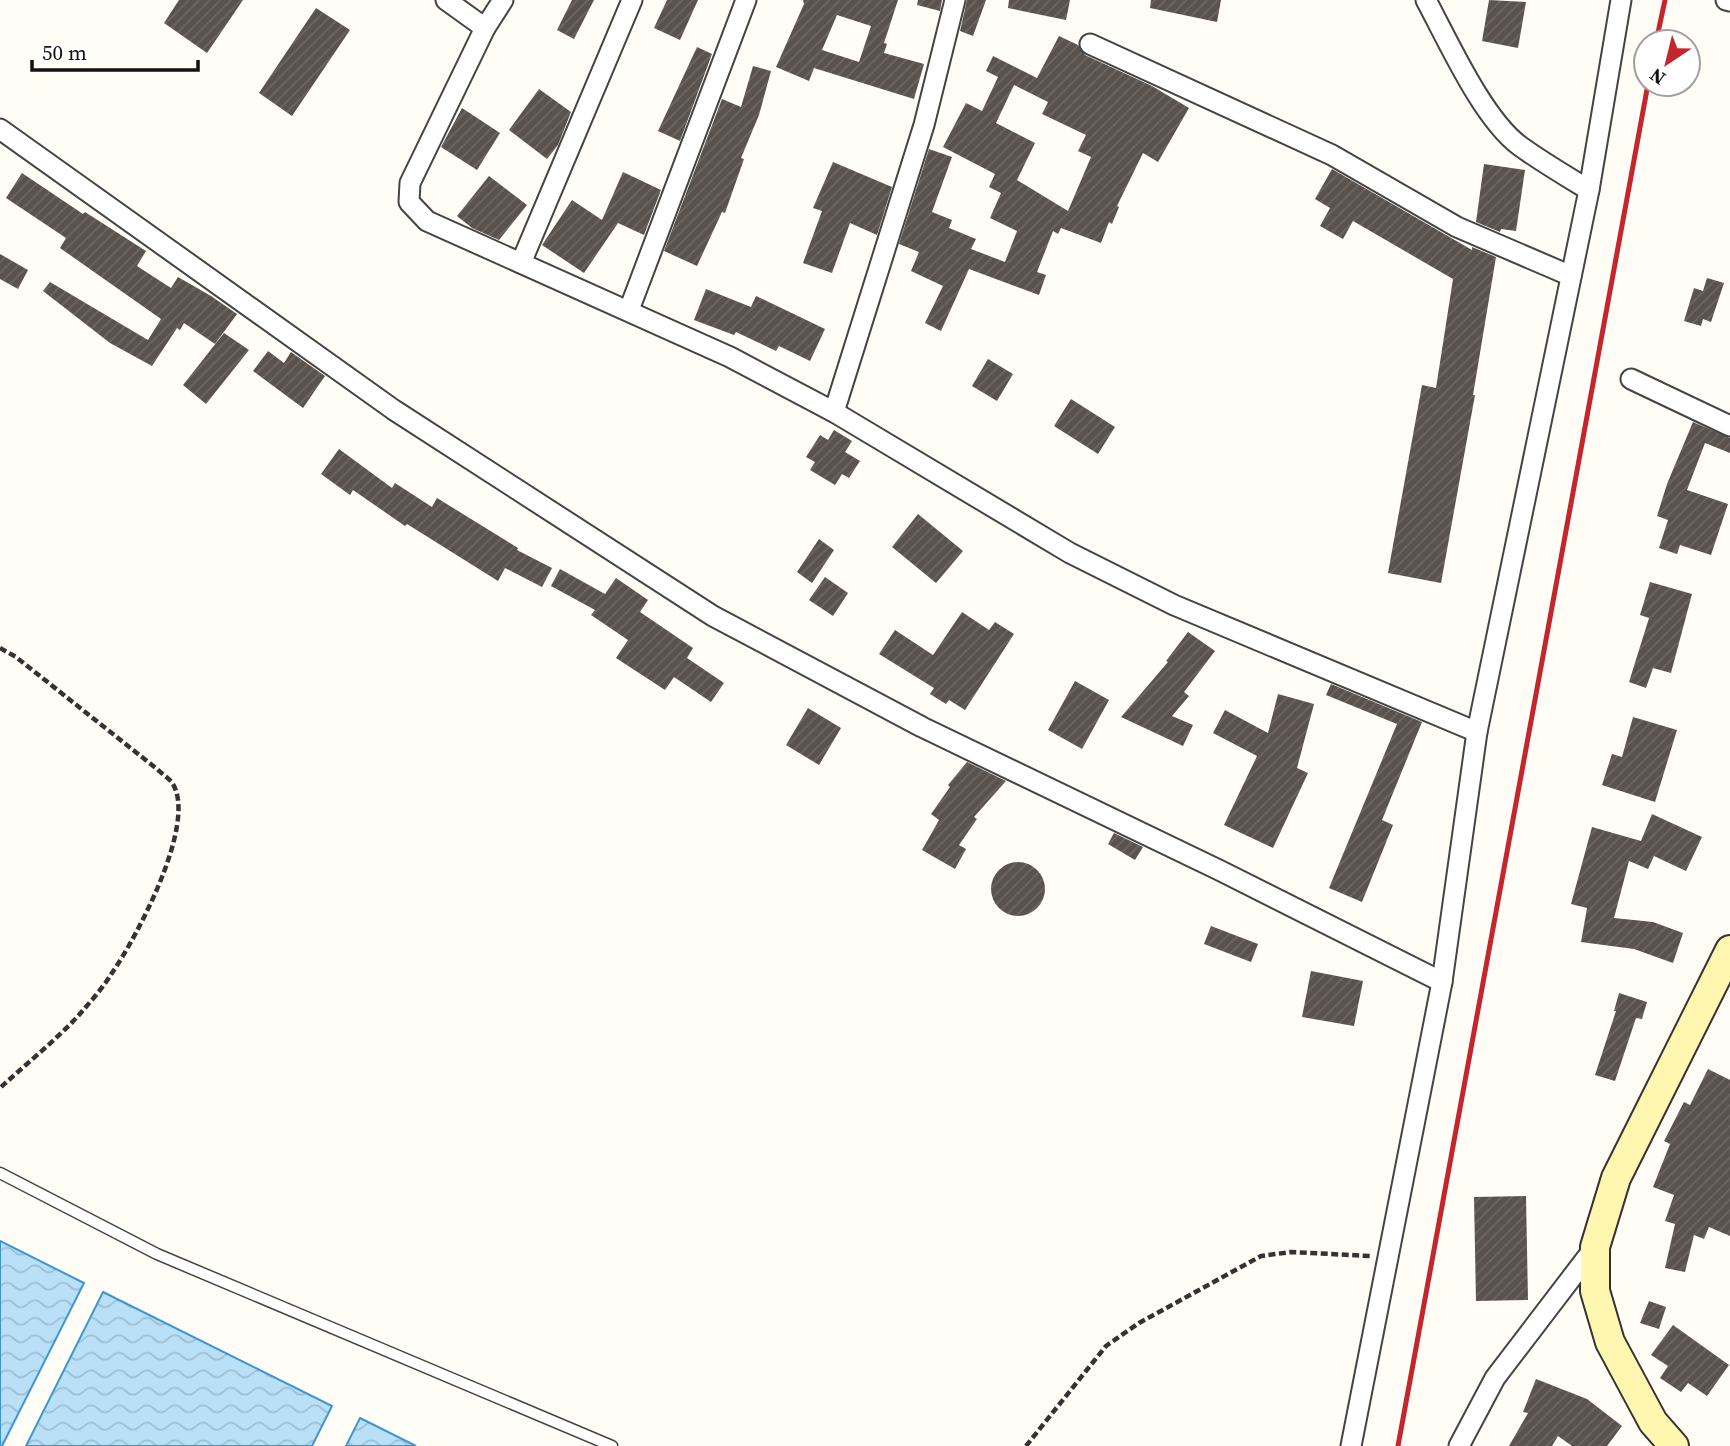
<svg xmlns="http://www.w3.org/2000/svg" width="1730" height="1446" font-family="'Source Serif 4',serif">
	<style>
		.water { fill: url(#water-waves); stroke: #3f96cf; stroke-width: 2 }
		.building { fill: url(#building-hatch); fill-rule: evenodd }
		.lines { fill: none; stroke-linecap: round; stroke-linejoin: round }
		.lane-casing { stroke: #444; stroke-width: 13 }
		.street-casing { stroke: #444; stroke-width: 23 }
		.secondary-casing { stroke: #333; stroke-width: 32 }
		.path { stroke: #333; stroke-width: 4.5; stroke-dasharray: 7 3.5; stroke-linecap: butt }
		.lane { stroke: #fff; stroke-width: 10 }
		.street { stroke: #fff; stroke-width: 19 }
		.secondary { stroke: #fff6b0; stroke-width: 28 }
		.rail { stroke: #c4262e; stroke-width: 5 }
	</style>
	<defs>
		<pattern id="water-waves" width="16" height="10" patternUnits="userSpaceOnUse" patternTransform="scale(1.75)"><rect width="16" height="10" fill="#b9e0f7"/><path d="M0 5q4-4 8 0t8 0" fill="none" stroke="#9ebfd3"/></pattern>
		<pattern id="building-hatch" width="6" height="6" patternUnits="userSpaceOnUse" patternTransform="scale(1.75)"><rect width="6" height="6" fill="#5a524d"/><path d="M-1 1l2-2M0 6l6-6M5 7l2-2" fill="none" stroke="#6d6662"/></pattern>
	</defs>
	<rect width="100%" height="100%" fill="#fffdf5"/>
	<!-- water -->
	<g class="water">
		<path d="M 0,1241 L 84,1283 L 2,1446 L 0,1446 Z"/>
		<path d="M 103,1292 L 332,1406 L 312,1446 L 26,1446 Z"/>
		<path d="M 360,1418 L 416,1446 L 346,1446 Z"/>
	</g>
	<!-- building -->
	<g class="building">
		<path d="M 179,0 L 243,0 L 207,53 L 164,23 Z"/>
		<path d="M 572,0 L 594,0 L 574,39 L 557,30 Z"/>
		<path d="M 667,0 L 698,0 L 680,40 L 654,28 Z"/>
		<path d="M 803,0 L 898,0 L 884,43 L 887,44 L 884,53 L 924,64 L 914,99 L 814,68 L 809,81 L 776,67 L 804,4 ZM 837,15 L 871,26 L 859,62 L 822,50 Z"/>
		<path d="M 918,0 L 942,0 L 940,11 L 917,5 Z"/>
		<path d="M 967,0 L 986,0 L 973,36 L 960,31 Z"/>
		<path d="M 1009,0 L 1070,0 L 1066,20 L 1008,8 Z"/>
		<path d="M 1151,0 L 1221,0 L 1217,22 L 1150,8 Z"/>
		<path d="M 1489,0 L 1526,2 L 1518,48 L 1482,41 Z"/>
		<path d="M 316,8 L 350,30 L 292,116 L 259,93 Z"/>
		<path d="M 1059,36 L 1078,45 L 1085,55 L 1152,86 L 1189,108 L 1158,162 L 1143,153 L 1117,206 L 1119,207 L 1112,224 L 1109,222 L 1101,243 L 1061,228 L 1058,234 L 1053,231 L 1037,272 L 1046,275 L 1039,295 L 969,269 L 941,331 L 925,323 L 943,286 L 911,271 L 919,252 L 899,244 L 929,149 L 952,157 L 932,212 L 952,220 L 949,228 L 976,239 L 971,249 L 1005,262 L 1017,231 L 990,218 L 1001,193 L 989,187 L 995,174 L 943,147 L 966,103 L 982,111 L 998,77 L 986,71 L 993,56 L 1037,78 ZM 1014,85 L 1048,102 L 1042,114 L 1086,135 L 1078,151 L 1091,157 L 1068,211 L 1017,180 L 1035,143 L 996,123 Z"/>
		<path d="M 697,47 L 712,54 L 680,141 L 658,131 Z"/>
		<path d="M 753,66 L 771,71 L 759,115 L 741,158 L 744,159 L 725,213 L 722,212 L 697,266 L 664,251 L 722,99 L 741,107 Z"/>
		<path d="M 539,89 L 571,112 L 558,145 L 547,159 L 509,130 Z"/>
		<path d="M 462,108 L 500,133 L 477,170 L 441,147 Z"/>
		<path d="M 833,162 L 892,187 L 877,235 L 850,223 L 832,273 L 803,263 L 822,211 L 813,208 Z"/>
		<path d="M 1484,164 L 1525,170 L 1516,231 L 1501,229 L 1500,232 L 1476,222 Z"/>
		<path d="M 1332,169 L 1472,250 L 1472,247 L 1496,257 L 1473,395 L 1475,395 L 1441,583 L 1388,573 L 1422,385 L 1436,388 L 1453,279 L 1353,221 L 1343,239 L 1320,226 L 1330,208 L 1315,199 Z"/>
		<path d="M 623,172 L 661,190 L 644,235 L 618,223 L 584,273 L 542,245 L 572,200 L 602,220 Z"/>
		<path d="M 22,173 L 83,214 L 85,212 L 146,251 L 137,266 L 171,288 L 178,277 L 211,296 L 237,314 L 215,344 L 184,323 L 180,330 L 177,328 L 152,366 L 110,343 L 43,291 L 50,282 L 148,340 L 161,319 L 60,248 L 66,238 L 6,198 Z"/>
		<path d="M 489,176 L 527,205 L 499,240 L 472,228 L 457,216 Z"/>
		<path d="M 0,254 L 28,270 L 18,289 L 0,279 Z"/>
		<path d="M 1707,278 L 1724,283 L 1711,322 L 1703,319 L 1701,326 L 1684,321 L 1694,288 L 1703,291 Z"/>
		<path d="M 706,289 L 751,307 L 756,296 L 825,329 L 810,361 L 779,346 L 776,351 L 736,332 L 734,335 L 694,320 Z"/>
		<path d="M 224,333 L 249,350 L 206,404 L 183,385 Z"/>
		<path d="M 268,351 L 284,363 L 291,352 L 325,376 L 303,408 L 253,371 Z"/>
		<path d="M 988,359 L 1013,374 L 997,401 L 972,386 Z"/>
		<path d="M 1071,399 L 1115,427 L 1098,454 L 1054,426 Z"/>
		<path d="M 1693,422 L 1730,438 L 1730,453 L 1705,443 L 1687,490 L 1728,504 L 1711,555 L 1680,545 L 1677,554 L 1659,548 L 1668,520 L 1657,516 L 1667,484 Z"/>
		<path d="M 834,430 L 852,441 L 845,452 L 860,461 L 849,478 L 842,474 L 835,485 L 810,470 L 815,462 L 806,457 L 820,435 L 828,440 Z"/>
		<path d="M 339,449 L 392,488 L 395,483 L 432,507 L 437,498 L 518,548 L 517,550 L 552,568 L 542,587 L 505,568 L 498,581 L 407,524 L 405,526 L 353,490 L 350,495 L 321,474 Z"/>
		<path d="M 918,514 L 963,551 L 936,583 L 892,547 Z"/>
		<path d="M 819,539 L 834,550 L 812,583 L 797,572 Z"/>
		<path d="M 560,569 L 605,594 L 616,578 L 648,600 L 640,612 L 693,648 L 687,658 L 724,683 L 711,702 L 674,677 L 665,690 L 616,658 L 628,640 L 591,615 L 595,610 L 551,586 Z"/>
		<path d="M 825,577 L 848,593 L 833,616 L 809,600 Z"/>
		<path d="M 1650,582 L 1692,594 L 1671,673 L 1653,668 L 1646,688 L 1629,682 L 1649,618 L 1640,615 Z"/>
		<path d="M 962,612 L 989,630 L 995,622 L 1014,634 L 965,710 L 949,700 L 946,704 L 930,694 L 934,688 L 879,654 L 895,630 L 933,655 Z"/>
		<path d="M 1188,632 L 1215,651 L 1184,692 L 1189,696 L 1172,716 L 1193,725 L 1183,746 L 1121,717 L 1168,662 L 1166,661 Z"/>
		<path d="M 1075,681 L 1109,700 L 1082,749 L 1048,730 Z"/>
		<path d="M 1331,684 L 1422,722 L 1382,820 L 1393,825 L 1362,902 L 1329,888 L 1397,724 L 1326,695 Z"/>
		<path d="M 1278,694 L 1314,704 L 1297,768 L 1308,773 L 1273,848 L 1224,825 L 1257,756 L 1213,733 L 1225,710 L 1268,733 Z"/>
		<path d="M 808,708 L 841,728 L 819,765 L 786,745 Z"/>
		<path d="M 1633,717 L 1677,730 L 1655,802 L 1602,785 L 1612,754 L 1622,757 Z"/>
		<path d="M 967,762 L 1006,781 L 974,817 L 977,819 L 959,845 L 966,849 L 955,869 L 922,850 L 939,820 L 931,814 L 950,787 L 948,785 Z"/>
		<path d="M 1652,814 L 1702,837 L 1686,871 L 1654,856 L 1648,869 L 1629,861 L 1614,918 L 1653,922 L 1683,933 L 1673,963 L 1634,949 L 1581,942 L 1587,908 L 1571,904 L 1592,827 L 1641,841 Z"/>
		<path d="M 1114,833 L 1143,847 L 1135,860 L 1108,844 Z"/>
		<circle cx="1018" cy="889" r="27"/>
		<path d="M 1211,926 L 1258,944 L 1251,962 L 1204,944 Z"/>
		<path d="M 1311,971 L 1363,981 L 1354,1026 L 1302,1017 Z"/>
		<path d="M 1619,993 L 1647,1002 L 1642,1019 L 1636,1018 L 1615,1081 L 1595,1075 L 1616,1011 L 1614,1011 Z"/>
		<path d="M 1708,1069 L 1730,1080 L 1730,1236 L 1709,1227 L 1704,1239 L 1694,1235 L 1685,1272 L 1665,1268 L 1675,1224 L 1665,1221 L 1674,1195 L 1653,1187 L 1670,1144 L 1664,1141 L 1684,1102 L 1690,1105 Z"/>
		<path d="M 1526,1196 L 1528,1300 L 1476,1301 L 1474,1197 Z"/>
		<path d="M 1649,1301 L 1666,1307 L 1659,1329 L 1640,1323 Z"/>
		<path d="M 1673,1325 L 1729,1365 L 1707,1396 L 1688,1383 L 1681,1392 L 1660,1378 L 1668,1366 L 1651,1355 Z"/>
		<path d="M 1536,1379 L 1587,1399 L 1622,1426 L 1607,1446 L 1572,1446 L 1558,1436 L 1552,1446 L 1509,1446 L 1528,1413 L 1523,1412 Z"/>
	</g>
	<g class="lines">
		<defs>
			<path id="lane" d="M 0,1173 L 157,1254 L 612,1446"/>
			<g id="street">
				<path d="M 446,0 L 485,28 L 410,183 L 409,202 L 427,221 L 730,357 L 834,412 L 1070,553 L 1174,605 L 1477,732"/>
				<path d="M 1426,0 C 1448,41 1483,119 1520,146 C 1542,162 1566,176 1589,190"/>
				<path d="M 1726,0 L 1730,1"/>
				<path d="M 485,28 L 503,0"/>
				<path d="M 1090,44 L 1332,155 L 1457,227 L 1571,276"/>
				<path d="M 0,129 L 394,410 L 713,616 L 922,727 L 1221,871 L 1442,982"/>
				<path d="M 521,263 L 632,0"/>
				<path d="M 629,310 L 746,0"/>
				<path d="M 1631,379 L 1730,426"/>
				<path d="M 834,412 L 924,125 L 955,0"/>
				<path d="M 1351,1446 L 1442,982 L 1477,732 L 1589,190 L 1621,0"/>
				<path d="M 1459,1446 L 1495,1378 L 1595,1247"/>
			</g>
			<path id="secondary" d="M 1674,1446 L 1653,1422 L 1610,1342 L 1595,1291 L 1595,1247 L 1616,1178 L 1730,950"/>
		</defs>
		<!-- lane casing -->
		<use href="#lane" class="lane-casing"/>
		<!-- street casing -->
		<use href="#street" class="street-casing"/>
		<!-- secondary casing -->
		<use href="#secondary" class="secondary-casing"/>
		<!-- path -->
		<g class="path">
			<path d="M 0,648 L 16,657 L 157,769 C 162,774 170,779 173,784 C 197,825 136,938 112,973 C 103,988 90,1002 79,1015 C 55,1041 26,1064 0,1088"/>
			<path d="M 1026,1446 L 1106,1346 L 1139,1323 L 1261,1256 L 1291,1252 L 1370,1256"/>
		</g>
		<!-- lane -->
		<use href="#lane" class="lane"/>
		<!-- street -->
		<use href="#street" class="street"/>
		<!-- secondary -->
		<use href="#secondary" class="secondary"/>
		<!-- rail -->
		<g class="rail">
			<path d="M 1656,42 L 1665,0"/>
			<path d="M 1398,1446 L 1648,84"/>
		</g>
	</g>
	<!-- north arrow -->
	<g transform="translate(1667 63) rotate(215)"><circle r="33" fill="#ffffff" stroke="#a0a0a0" stroke-width="2"/>
	<path d="M0-5L12 26L0 18L-12 26Z" fill="#c4262e"/>
	<text y="-10" font-size="19" font-weight="bold" text-anchor="middle" fill="#111111">N</text>
	</g>
	<!-- scale -->
	<path d="M32 60v10h166v-10" fill="none" stroke="#111111" stroke-width="3.5"/>
	<text x="42" y="60" font-size="21" fill="#111111" stroke="#ffffff" stroke-width="5" paint-order="stroke">50 m</text>
</svg>
